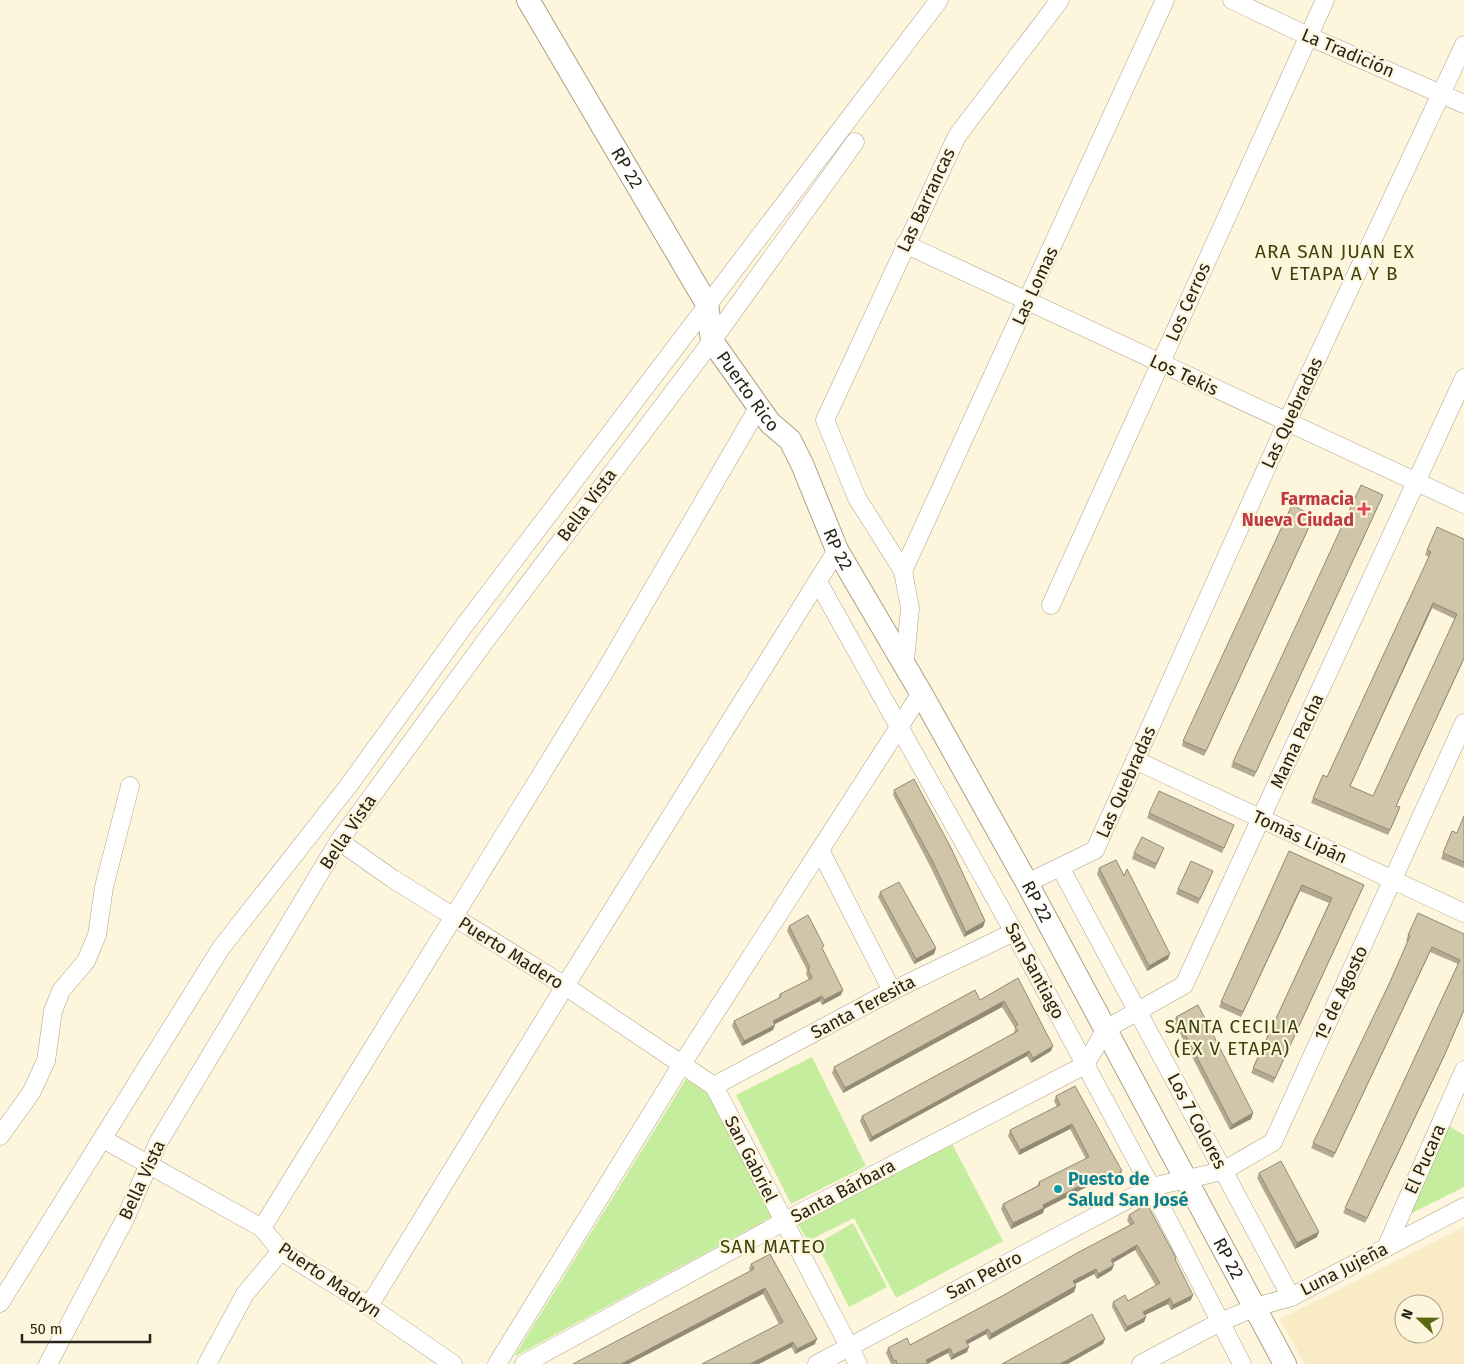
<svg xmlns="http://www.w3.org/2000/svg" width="1464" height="1364" font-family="'Fira Sans',sans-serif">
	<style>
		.built { fill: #faebc7; fill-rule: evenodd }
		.park { fill: #c5ed9e }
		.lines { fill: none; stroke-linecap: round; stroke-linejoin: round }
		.minor-casing { stroke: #aca186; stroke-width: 19 }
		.tertiary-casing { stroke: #aca186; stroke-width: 24 }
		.minor { stroke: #fff; stroke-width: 18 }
		.tertiary { stroke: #fff; stroke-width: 22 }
		.wall { fill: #b3a991; fill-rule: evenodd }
		.shaded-wall { fill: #928a76 }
		.building { fill: #d0c5a9; stroke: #928a76; fill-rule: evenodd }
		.health-dot { fill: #e0444e; stroke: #fef5dd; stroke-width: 2 }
		.culture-dot { fill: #0f9aa8; stroke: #fef5dd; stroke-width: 2 }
		.labels { text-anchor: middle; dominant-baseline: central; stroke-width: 4.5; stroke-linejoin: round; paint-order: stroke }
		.street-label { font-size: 18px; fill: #272318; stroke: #fef5dd }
		.health-label { font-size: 18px; font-weight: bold; fill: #be3a42; stroke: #fef5dd; text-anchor: end }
		.culture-label { font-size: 18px; font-weight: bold; fill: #0d838f; stroke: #fef5dd; text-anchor: start }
		.neighbourhood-label { font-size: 19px; letter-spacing: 1px; fill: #3a4409; stroke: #fef5dd }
	</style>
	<rect width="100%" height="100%" fill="#fef5dd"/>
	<!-- built -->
	<path class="built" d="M 1464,1227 L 1464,1364 L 1305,1364 L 1280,1319 ZM 1404,1304 L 1434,1304 L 1434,1334 L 1404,1334 Z"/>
	<!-- park -->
	<g class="park">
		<path d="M 812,1057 L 866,1166 L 791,1204 L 736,1095 Z"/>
		<path d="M 686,1079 L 711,1096 L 773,1216 L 514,1357 Z"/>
		<path d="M 1449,1126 L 1464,1135 L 1464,1187 L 1404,1217 Z"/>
		<path d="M 949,1138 L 1003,1241 L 896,1298 L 854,1218 L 808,1241 L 795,1219 Z"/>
		<path d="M 853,1223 L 887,1287 L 849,1307 L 817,1244 Z"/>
	</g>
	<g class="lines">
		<defs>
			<g id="minor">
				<path d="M 1232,0 L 1308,36 L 1464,104"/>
				<path d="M 905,244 L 1464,504"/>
				<path d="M 903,571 L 1165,0"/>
				<path d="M 818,582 L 1014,932 L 1151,1187 L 1242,1364"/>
				<path d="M 1051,605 L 1325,0"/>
				<path d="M 905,660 L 910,608 L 903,571 L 857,498 L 825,420 L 957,136 L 1060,0"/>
				<path d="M 1135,760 L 1464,913"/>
				<path d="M 339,841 L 393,879 L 565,986 L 714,1086 L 858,1364"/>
				<path d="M 820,850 L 892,991"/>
				<path d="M 1060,867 L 1291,1297"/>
				<path d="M 1027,883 L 1095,850 L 1287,422 L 1464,45"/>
				<path d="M 714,1086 L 892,991 L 1014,932"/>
				<path d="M 0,1136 L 31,1093 L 46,1061 L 53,1011 L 61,991 L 86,961 L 97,935 L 104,887 L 130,786"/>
				<path d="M 103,1139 L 262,1228 L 281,1251 L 369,1306 L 453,1364"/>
				<path d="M 262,1228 L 605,671 L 758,408"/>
				<path d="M 1386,1248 L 1464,1070"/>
				<path d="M 0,1303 L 221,948 L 349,785 L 464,626 L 939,0"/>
				<path d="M 369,1306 L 565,986 L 837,550"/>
				<path d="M 48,1364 L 125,1219 L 158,1143 L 339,841 L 489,636 L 712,341 L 855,142"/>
				<path d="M 207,1364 L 245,1294 L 281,1251"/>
				<path d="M 497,1364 L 682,1064 L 921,693"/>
				<path d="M 524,1364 L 783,1222 L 1085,1065 L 1106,1029 L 1184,985 L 1464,378"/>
				<path d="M 817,1364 L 1151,1187 L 1223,1171 L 1273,1142 L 1464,723"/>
				<path d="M 1141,1364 L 1220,1322 L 1256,1307 L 1291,1297 L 1464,1207"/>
			</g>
			<g id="tertiary">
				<path id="s1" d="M 528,0 L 707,304 L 712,341 L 770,423 L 790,440 L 802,464 L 837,550 L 921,693 L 1027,883 L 1285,1364"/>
			</g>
		</defs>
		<!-- minor casing -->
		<use href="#minor" class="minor-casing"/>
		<!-- tertiary casing -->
		<use href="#tertiary" class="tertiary-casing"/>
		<!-- minor -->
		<use href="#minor" class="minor"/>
		<!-- tertiary -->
		<use href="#tertiary" class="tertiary"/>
	</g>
	<!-- wall -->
	<g class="wall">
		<path d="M 1383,495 L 1254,777 L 1231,767 L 1233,762 Z"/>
		<path d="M 1314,516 L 1204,756 L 1182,746 L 1183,741 Z"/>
		<path d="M 1464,539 L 1464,659 L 1396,806 L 1398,813 L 1388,835 L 1311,803 L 1313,798 L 1327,777 L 1429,557 L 1425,555 L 1427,550 ZM 1432,608 L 1455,619 L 1373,796 L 1350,786 Z"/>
		<path d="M 894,790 L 985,921 L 983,927 L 964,937 L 931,868 L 893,795 Z"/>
		<path d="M 1149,813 L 1234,825 L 1222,853 L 1147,818 Z"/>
		<path d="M 1464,816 L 1464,868 L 1441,859 L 1443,853 L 1457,833 Z"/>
		<path d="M 1289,851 L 1364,885 L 1273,1083 L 1251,1073 L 1329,903 L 1300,891 L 1241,1017 L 1219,1007 Z"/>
		<path d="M 1134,853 L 1162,853 L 1155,869 L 1132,859 Z"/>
		<path d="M 1099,868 L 1124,876 L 1168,959 L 1147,971 L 1097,874 Z"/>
		<path d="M 1211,876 L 1198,904 L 1176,894 L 1178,889 Z"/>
		<path d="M 880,892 L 936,948 L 934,954 L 914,964 L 878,897 Z"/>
		<path d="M 789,926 L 823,950 L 841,995 L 822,1005 L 820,1001 L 775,1024 L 775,1025 L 773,1030 L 742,1046 L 732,1026 L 734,1021 L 778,999 L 780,994 L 809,980 L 806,974 L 807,970 L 787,931 Z"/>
		<path d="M 1464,934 L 1464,1011 L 1443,1059 L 1365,1223 L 1343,1213 L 1458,964 L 1430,952 L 1333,1158 L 1311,1148 L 1390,982 L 1408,941 L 1406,941 L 1408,935 Z"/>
		<path d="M 1018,978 L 1051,1051 L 1031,1063 L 1027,1056 L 870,1142 L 860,1121 L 862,1116 L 1014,1033 L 1015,1028 L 1002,1007 L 843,1093 L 832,1073 L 834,1067 L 980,1000 Z"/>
		<path d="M 1176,1017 L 1253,1113 L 1251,1119 L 1230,1130 L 1174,1022 Z"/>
		<path d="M 1056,1096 L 1122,1171 L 1120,1176 L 1100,1186 L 1098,1181 L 1044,1209 L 1043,1213 L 1011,1229 L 1001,1209 L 1003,1204 L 1037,1186 L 1039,1182 L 1086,1159 L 1070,1129 L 1019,1155 L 1008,1136 L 1010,1130 L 1057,1107 L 1054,1101 Z"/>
		<path d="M 1259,1173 L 1317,1237 L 1295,1249 L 1257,1178 Z"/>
		<path d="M 1129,1215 L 1175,1260 L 1191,1300 L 1171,1310 L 1168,1304 L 1145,1315 L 1146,1317 L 1144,1322 L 1125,1332 L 1112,1307 L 1113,1302 L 1128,1301 L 1156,1286 L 1135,1250 L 1113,1263 L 1112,1270 L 1097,1279 L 1094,1274 L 1075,1284 L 1076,1286 L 1074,1292 L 989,1340 L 986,1334 L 968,1344 L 967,1352 L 951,1360 L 948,1353 L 928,1364 L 891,1364 L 886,1353 L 888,1348 L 910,1345 L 1004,1295 L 1130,1225 L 1127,1220 Z"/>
		<path d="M 751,1264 L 815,1344 L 795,1354 L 763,1294 L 749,1269 Z"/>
	</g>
	<!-- shaded-wall -->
	<g class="shaded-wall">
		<path d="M 1383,495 L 1381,500 L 1254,777 L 1256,772 Z"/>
		<path d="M 1314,516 L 1312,521 L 1204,756 L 1206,751 Z"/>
		<path d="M 1433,603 L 1432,608 L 1348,791 L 1350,786 Z"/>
		<path d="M 1464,658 L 1464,659 L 1394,811 L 1396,806 Z"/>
		<path d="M 1302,885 L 1300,891 L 1241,1017 L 1243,1012 Z"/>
		<path d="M 1364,885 L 1362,890 L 1273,1083 L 1275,1078 Z"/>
		<path d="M 985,921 L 983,927 L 964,937 L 966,932 Z"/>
		<path d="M 1432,947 L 1430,952 L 1333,1158 L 1335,1153 Z"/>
		<path d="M 936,948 L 934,954 L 914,964 L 916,959 Z"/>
		<path d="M 1170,954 L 1168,959 L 1147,971 L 1149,966 Z"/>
		<path d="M 843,990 L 841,995 L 822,1005 L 824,1000 Z"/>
		<path d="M 822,996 L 820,1001 L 771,1026 L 773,1021 Z"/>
		<path d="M 1004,1001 L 1002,1007 L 843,1093 L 845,1088 Z"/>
		<path d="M 1464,1010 L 1443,1059 L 1365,1223 L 1367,1218 Z"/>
		<path d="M 775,1025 L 773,1030 L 742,1046 L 744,1041 Z"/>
		<path d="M 1053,1046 L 1051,1051 L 1031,1063 L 1033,1058 Z"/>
		<path d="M 1029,1051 L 1027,1056 L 870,1142 L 872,1137 Z"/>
		<path d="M 1253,1113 L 1251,1119 L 1230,1130 L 1232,1125 Z"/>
		<path d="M 1072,1124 L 1070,1129 L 1019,1155 L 1020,1150 Z"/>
		<path d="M 1122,1171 L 1120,1176 L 1100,1186 L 1102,1181 Z"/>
		<path d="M 1099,1176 L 1098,1181 L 1044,1209 L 1043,1213 L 1011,1229 L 1013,1223 L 1043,1205 Z"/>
		<path d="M 1319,1232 L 1317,1237 L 1295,1249 L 1297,1243 Z"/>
		<path d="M 1137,1245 L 1135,1250 L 1109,1265 L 1111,1260 Z"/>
		<path d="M 1114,1265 L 1112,1270 L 1097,1279 L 1098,1274 Z"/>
		<path d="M 1096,1269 L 1094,1274 L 1071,1286 L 1073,1281 Z"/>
		<path d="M 1076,1286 L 1074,1292 L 989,1340 L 991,1334 Z"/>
		<path d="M 765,1288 L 763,1294 L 629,1364 L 621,1364 Z"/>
		<path d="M 1193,1295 L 1191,1300 L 1171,1310 L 1173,1305 Z"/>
		<path d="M 1170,1298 L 1168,1304 L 1141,1317 L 1143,1312 Z"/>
		<path d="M 1146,1317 L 1144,1322 L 1125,1332 L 1127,1327 Z"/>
		<path d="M 988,1329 L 986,1334 L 964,1346 L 966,1341 Z"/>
		<path d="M 817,1339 L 815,1344 L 795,1354 L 797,1349 Z"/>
		<path d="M 1105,1339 L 1103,1344 L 1068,1364 L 1060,1364 Z"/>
		<path d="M 793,1342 L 792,1347 L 759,1364 L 750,1364 Z"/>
		<path d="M 969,1347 L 967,1352 L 951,1360 L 953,1355 Z"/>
		<path d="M 950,1348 L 948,1353 L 926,1364 L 926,1360 Z"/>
	</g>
	<!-- building -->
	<g class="building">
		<path d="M 1361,485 L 1383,495 L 1256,772 L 1233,762 Z"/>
		<path d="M 1292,505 L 1314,516 L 1206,751 L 1183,741 Z"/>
		<path d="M 1437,527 L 1464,539 L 1464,658 L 1396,806 L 1400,807 L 1390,830 L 1313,798 L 1323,775 L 1327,777 L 1431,552 L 1427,550 ZM 1433,603 L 1457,614 L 1373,796 L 1350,786 Z"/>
		<path d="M 914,779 L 950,846 L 985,921 L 966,932 L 933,862 L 894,790 Z"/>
		<path d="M 1159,791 L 1234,825 L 1224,848 L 1149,813 Z"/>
		<path d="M 1464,816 L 1464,862 L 1443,853 L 1452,831 L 1457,833 Z"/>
		<path d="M 1142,837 L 1164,848 L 1156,864 L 1134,853 Z"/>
		<path d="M 1289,851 L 1364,885 L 1275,1078 L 1253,1068 L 1332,898 L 1302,885 L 1243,1012 L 1221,1002 Z"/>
		<path d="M 1116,860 L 1124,876 L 1127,869 L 1170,954 L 1149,966 L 1099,868 Z"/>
		<path d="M 1191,861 L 1213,871 L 1200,899 L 1178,889 Z"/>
		<path d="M 899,882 L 936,948 L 916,959 L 880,892 Z"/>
		<path d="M 1418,913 L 1464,934 L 1464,1010 L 1445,1054 L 1367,1218 L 1345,1208 L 1460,960 L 1432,947 L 1335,1153 L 1313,1143 L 1390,982 L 1410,936 L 1408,935 Z"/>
		<path d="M 808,915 L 824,946 L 822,948 L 843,990 L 824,1000 L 822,996 L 773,1021 L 775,1025 L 744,1041 L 734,1021 L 781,997 L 780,994 L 812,978 L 808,969 L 810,968 L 789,926 Z"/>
		<path d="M 1018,978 L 1053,1046 L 1033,1058 L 1029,1051 L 872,1137 L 862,1116 L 1018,1031 L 1015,1027 L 1018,1025 L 1004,1001 L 845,1088 L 834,1067 L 975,990 L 980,1000 Z"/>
		<path d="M 1198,1005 L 1253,1113 L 1232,1125 L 1176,1017 Z"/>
		<path d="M 1075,1086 L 1122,1171 L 1102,1181 L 1099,1176 L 1043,1205 L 1044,1208 L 1013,1223 L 1003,1204 L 1040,1185 L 1039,1182 L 1089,1157 L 1072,1124 L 1020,1150 L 1010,1130 L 1060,1105 L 1056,1096 Z"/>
		<path d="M 1281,1161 L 1319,1232 L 1297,1243 L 1259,1173 Z"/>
		<path d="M 1147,1204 L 1176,1258 L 1175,1259 L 1193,1295 L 1173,1305 L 1170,1298 L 1143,1312 L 1146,1317 L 1127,1327 L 1113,1302 L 1125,1295 L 1128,1301 L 1160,1283 L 1137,1245 L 1111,1260 L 1114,1265 L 1098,1274 L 1096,1269 L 1073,1281 L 1076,1286 L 991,1334 L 988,1329 L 966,1341 L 969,1347 L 953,1355 L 950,1348 L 926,1360 L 928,1364 L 897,1364 L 896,1360 L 894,1361 L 888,1348 L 907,1338 L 910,1345 L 1004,1295 L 1077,1253 L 1134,1223 L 1129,1215 Z"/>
		<path d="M 770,1254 L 817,1339 L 797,1349 L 793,1342 L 750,1364 L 702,1364 L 783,1322 L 765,1288 L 621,1364 L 573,1364 L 754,1269 L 751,1264 Z"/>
		<path d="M 1092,1314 L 1105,1339 L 1060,1364 L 1002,1364 Z"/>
	</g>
	<!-- markers -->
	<path class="health-dot" d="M1361.5 501.5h5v5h5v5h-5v5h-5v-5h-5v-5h5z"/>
	<circle class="culture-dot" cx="1058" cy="1189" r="5"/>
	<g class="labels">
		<!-- street labels -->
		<g class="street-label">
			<text transform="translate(1348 53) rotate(23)">La Tradición</text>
			<text stroke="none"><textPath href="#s1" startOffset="195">RP 22</textPath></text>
			<text transform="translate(926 200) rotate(-65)">Las Barrancas</text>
			<text transform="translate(1035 286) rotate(-65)">Las Lomas</text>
			<text transform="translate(1188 302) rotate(-66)">Los Cerros</text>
			<text transform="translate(1184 375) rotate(25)">Los Tekis</text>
			<text stroke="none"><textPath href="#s1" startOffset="452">Puerto Rico</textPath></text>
			<text transform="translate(1292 413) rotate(-65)">Las Quebradas</text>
			<text transform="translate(587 505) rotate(-53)">Bella Vista</text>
			<text stroke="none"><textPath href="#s1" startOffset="636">RP 22</textPath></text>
			<text transform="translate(1297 741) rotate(-65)">Mama Pacha</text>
			<text transform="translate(1126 782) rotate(-66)">Las Quebradas</text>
			<text transform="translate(348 832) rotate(-56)">Bella Vista</text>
			<text transform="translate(1300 837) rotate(25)">Tomás Lipán</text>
			<text stroke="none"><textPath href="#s1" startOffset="1041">RP 22</textPath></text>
			<text transform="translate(511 953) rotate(32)">Puerto Madero</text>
			<text transform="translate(1035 971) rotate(62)">San Santiago</text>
			<text transform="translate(1341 993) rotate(-65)">1º de Agosto</text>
			<text transform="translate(863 1007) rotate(-28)">Santa Teresita</text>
			<text transform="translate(1197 1121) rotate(62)">Los 7 Colores</text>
			<text transform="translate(751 1159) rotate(63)">San Gabriel</text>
			<text transform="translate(1425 1159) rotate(-66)">El Pucara</text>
			<text transform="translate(142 1180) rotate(-65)">Bella Vista</text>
			<text transform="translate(843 1191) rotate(-28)">Santa Bárbara</text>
			<text stroke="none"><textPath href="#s1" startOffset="1446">RP 22</textPath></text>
			<text transform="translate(1344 1269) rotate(-27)">Luna Jujeña</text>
			<text transform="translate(984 1275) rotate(-28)">San Pedro</text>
			<text transform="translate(330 1280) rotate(34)">Puerto Madryn</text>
		</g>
		<!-- health labels -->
		<g class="health-label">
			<text x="1354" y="499">Farmacia<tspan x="1354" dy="21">Nueva Ciudad</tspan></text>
		</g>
		<!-- culture labels -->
		<g class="culture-label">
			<text x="1068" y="1179">Puesto de<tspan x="1068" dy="21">Salud San José</tspan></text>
		</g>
		<!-- neighbourhood labels -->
		<g class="neighbourhood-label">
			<text x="1335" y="251">ARA SAN JUAN EX<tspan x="1335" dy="22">V ETAPA A Y B</tspan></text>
			<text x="1232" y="1026">SANTA CECILIA<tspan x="1232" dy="22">(EX V ETAPA)</tspan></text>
			<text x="773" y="1246">SAN MATEO</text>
		</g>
	</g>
	<!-- north arrow -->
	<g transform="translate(1419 1319) rotate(292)"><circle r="24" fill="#fef5dd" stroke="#a8a18e"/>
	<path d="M0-4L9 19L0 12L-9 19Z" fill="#596811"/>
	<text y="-8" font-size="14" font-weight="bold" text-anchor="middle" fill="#272318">N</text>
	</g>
	<!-- scale -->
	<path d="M22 1334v8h128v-8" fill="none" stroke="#272318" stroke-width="2.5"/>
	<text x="30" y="1334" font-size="15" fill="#272318" stroke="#fef5dd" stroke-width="4" paint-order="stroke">50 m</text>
</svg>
